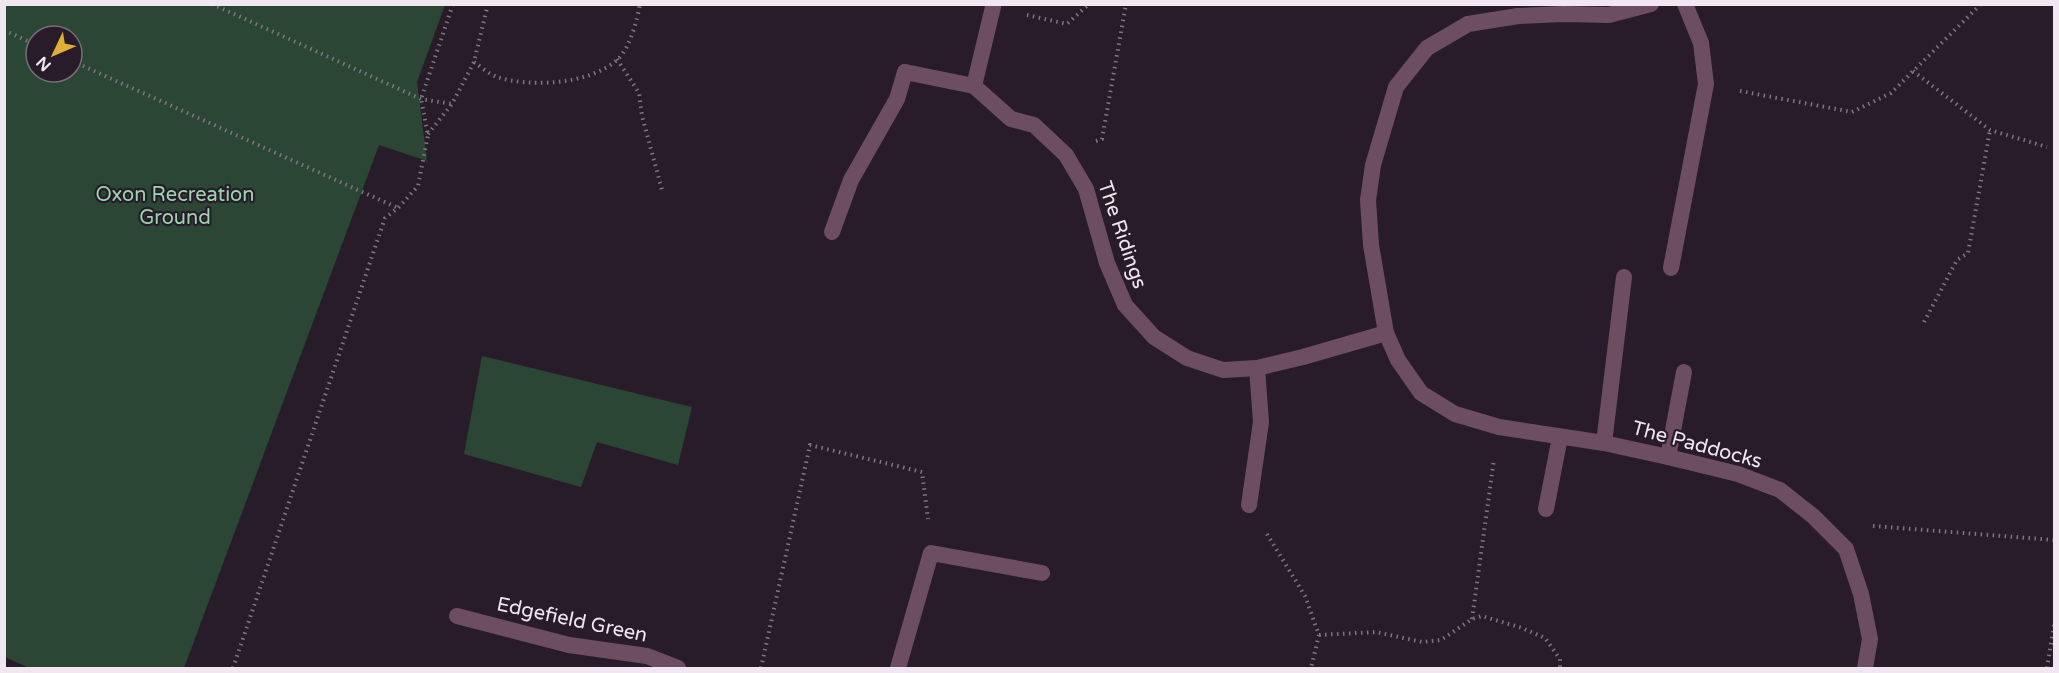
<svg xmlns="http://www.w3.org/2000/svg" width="2059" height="673" font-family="'Varela Round',sans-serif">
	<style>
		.green { fill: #2b4635; fill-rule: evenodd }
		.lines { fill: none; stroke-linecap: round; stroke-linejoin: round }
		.path { stroke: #807581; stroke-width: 4; stroke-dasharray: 1.5 4.5; stroke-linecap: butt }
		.service { stroke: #6d4e60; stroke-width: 16 }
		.minor { stroke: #6d4e60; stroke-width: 16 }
		.labels { text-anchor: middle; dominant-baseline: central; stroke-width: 4.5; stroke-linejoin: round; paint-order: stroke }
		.park-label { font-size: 20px; fill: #9bd5af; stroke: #291c2a }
		.street-label { font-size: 20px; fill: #f0e7f0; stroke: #291c2a }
	</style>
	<rect width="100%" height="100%" fill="#291c2a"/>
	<!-- green -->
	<g class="green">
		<path d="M 5,4 L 445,5 L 417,82 L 427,161 L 379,145 L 184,668 L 29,668 L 5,657 ZM 36,36 L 72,36 L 72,72 L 36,72 Z"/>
		<path d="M 482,356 L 692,407 L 678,465 L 597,442 L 581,487 L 464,454 Z"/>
	</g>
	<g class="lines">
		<!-- path -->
		<g class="path">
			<path d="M 212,4 L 421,99 L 452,104"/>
			<path d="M 1027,15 L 1067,24 L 1089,4"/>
			<path d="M 4,30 L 36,45"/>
			<path d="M 617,59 L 639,93 L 642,116 L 662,190"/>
			<path d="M 72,61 L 398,208"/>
			<path d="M 474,62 C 481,67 489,74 497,77 C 531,88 590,84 617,60 C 630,48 637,21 640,4"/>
			<path d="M 1913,71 L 1990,130 L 2047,147"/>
			<path d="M 1740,91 L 1852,112 L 1891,93 L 1981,4"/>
			<path d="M 428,134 L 452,104 L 474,62 L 488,4"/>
			<path d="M 1096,141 L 1102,139 L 1126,4"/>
			<path d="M 1924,322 L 1957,260 L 1968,253 L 1990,130"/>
			<path d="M 1873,526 L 2054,540"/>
			<path d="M 1267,534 L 1305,596 L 1319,635 L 1311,668"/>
			<path d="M 1472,619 L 1494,459"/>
			<path d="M 1319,635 L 1376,632 L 1422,642 L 1441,640 L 1472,619 L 1482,616 L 1522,628 L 1545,638 L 1560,659 L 1560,668"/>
			<path d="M 233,668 L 385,218 L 398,208 L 418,186 L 428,135 L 421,99 L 453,4"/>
			<path d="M 761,668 L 810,445 L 922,472 L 928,519"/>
			<path d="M 2047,668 L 2054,625"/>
		</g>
		<!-- service -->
		<g class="service">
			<path d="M 832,232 L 851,180 L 897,99 L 905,72"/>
			<path d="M 1671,268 L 1706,84 L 1701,43 L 1685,4"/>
			<path d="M 1604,443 L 1624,277"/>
			<path d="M 1668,457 L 1684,372"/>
			<path d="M 1249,505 L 1261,422 L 1257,368"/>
			<path d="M 1546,509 L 1560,437"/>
		</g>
		<!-- minor -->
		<g class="minor">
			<path d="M 1651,4 L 1609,15 L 1564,14 L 1518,16 L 1468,24 L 1427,48 L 1396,87 L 1373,165 L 1368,200 L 1371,245 L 1386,333 L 1398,360 L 1421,393 L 1455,414 L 1499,427 L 1604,443 L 1668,457 L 1738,474 L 1780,490 L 1813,516 L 1846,549 L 1861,594 L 1870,639 L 1865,668"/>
			<path d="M 905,72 L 974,86 L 1011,119 L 1034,125 L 1066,155 L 1086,189 L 1107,263 L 1125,305 L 1154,337 L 1187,358 L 1223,370 L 1257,368 L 1303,357 L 1386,333"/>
			<path d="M 974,86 L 993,7"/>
			<path d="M 457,616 L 569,645 L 647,656 L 678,668"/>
			<path d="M 898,668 L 931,553 L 1042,573"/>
		</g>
	</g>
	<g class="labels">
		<!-- park labels -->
		<g class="park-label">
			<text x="175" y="195">Oxon Recreation<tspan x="175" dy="23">Ground</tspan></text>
		</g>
		<!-- street labels -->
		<g class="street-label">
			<text transform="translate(1122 235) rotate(71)">The Ridings</text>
			<text transform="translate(1697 445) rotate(15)">The Paddocks</text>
			<text transform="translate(572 620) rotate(12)">Edgefield Green</text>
		</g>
	</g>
	<!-- border -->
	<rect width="2059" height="673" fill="none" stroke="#f0e7f0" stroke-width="12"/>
	<!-- north arrow -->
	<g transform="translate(54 54) rotate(226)"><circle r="28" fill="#291c2a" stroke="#796d79" stroke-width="1.5"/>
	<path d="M0-4.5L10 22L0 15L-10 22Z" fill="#e1af34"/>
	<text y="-9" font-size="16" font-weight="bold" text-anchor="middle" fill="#f0e7f0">N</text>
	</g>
</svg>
